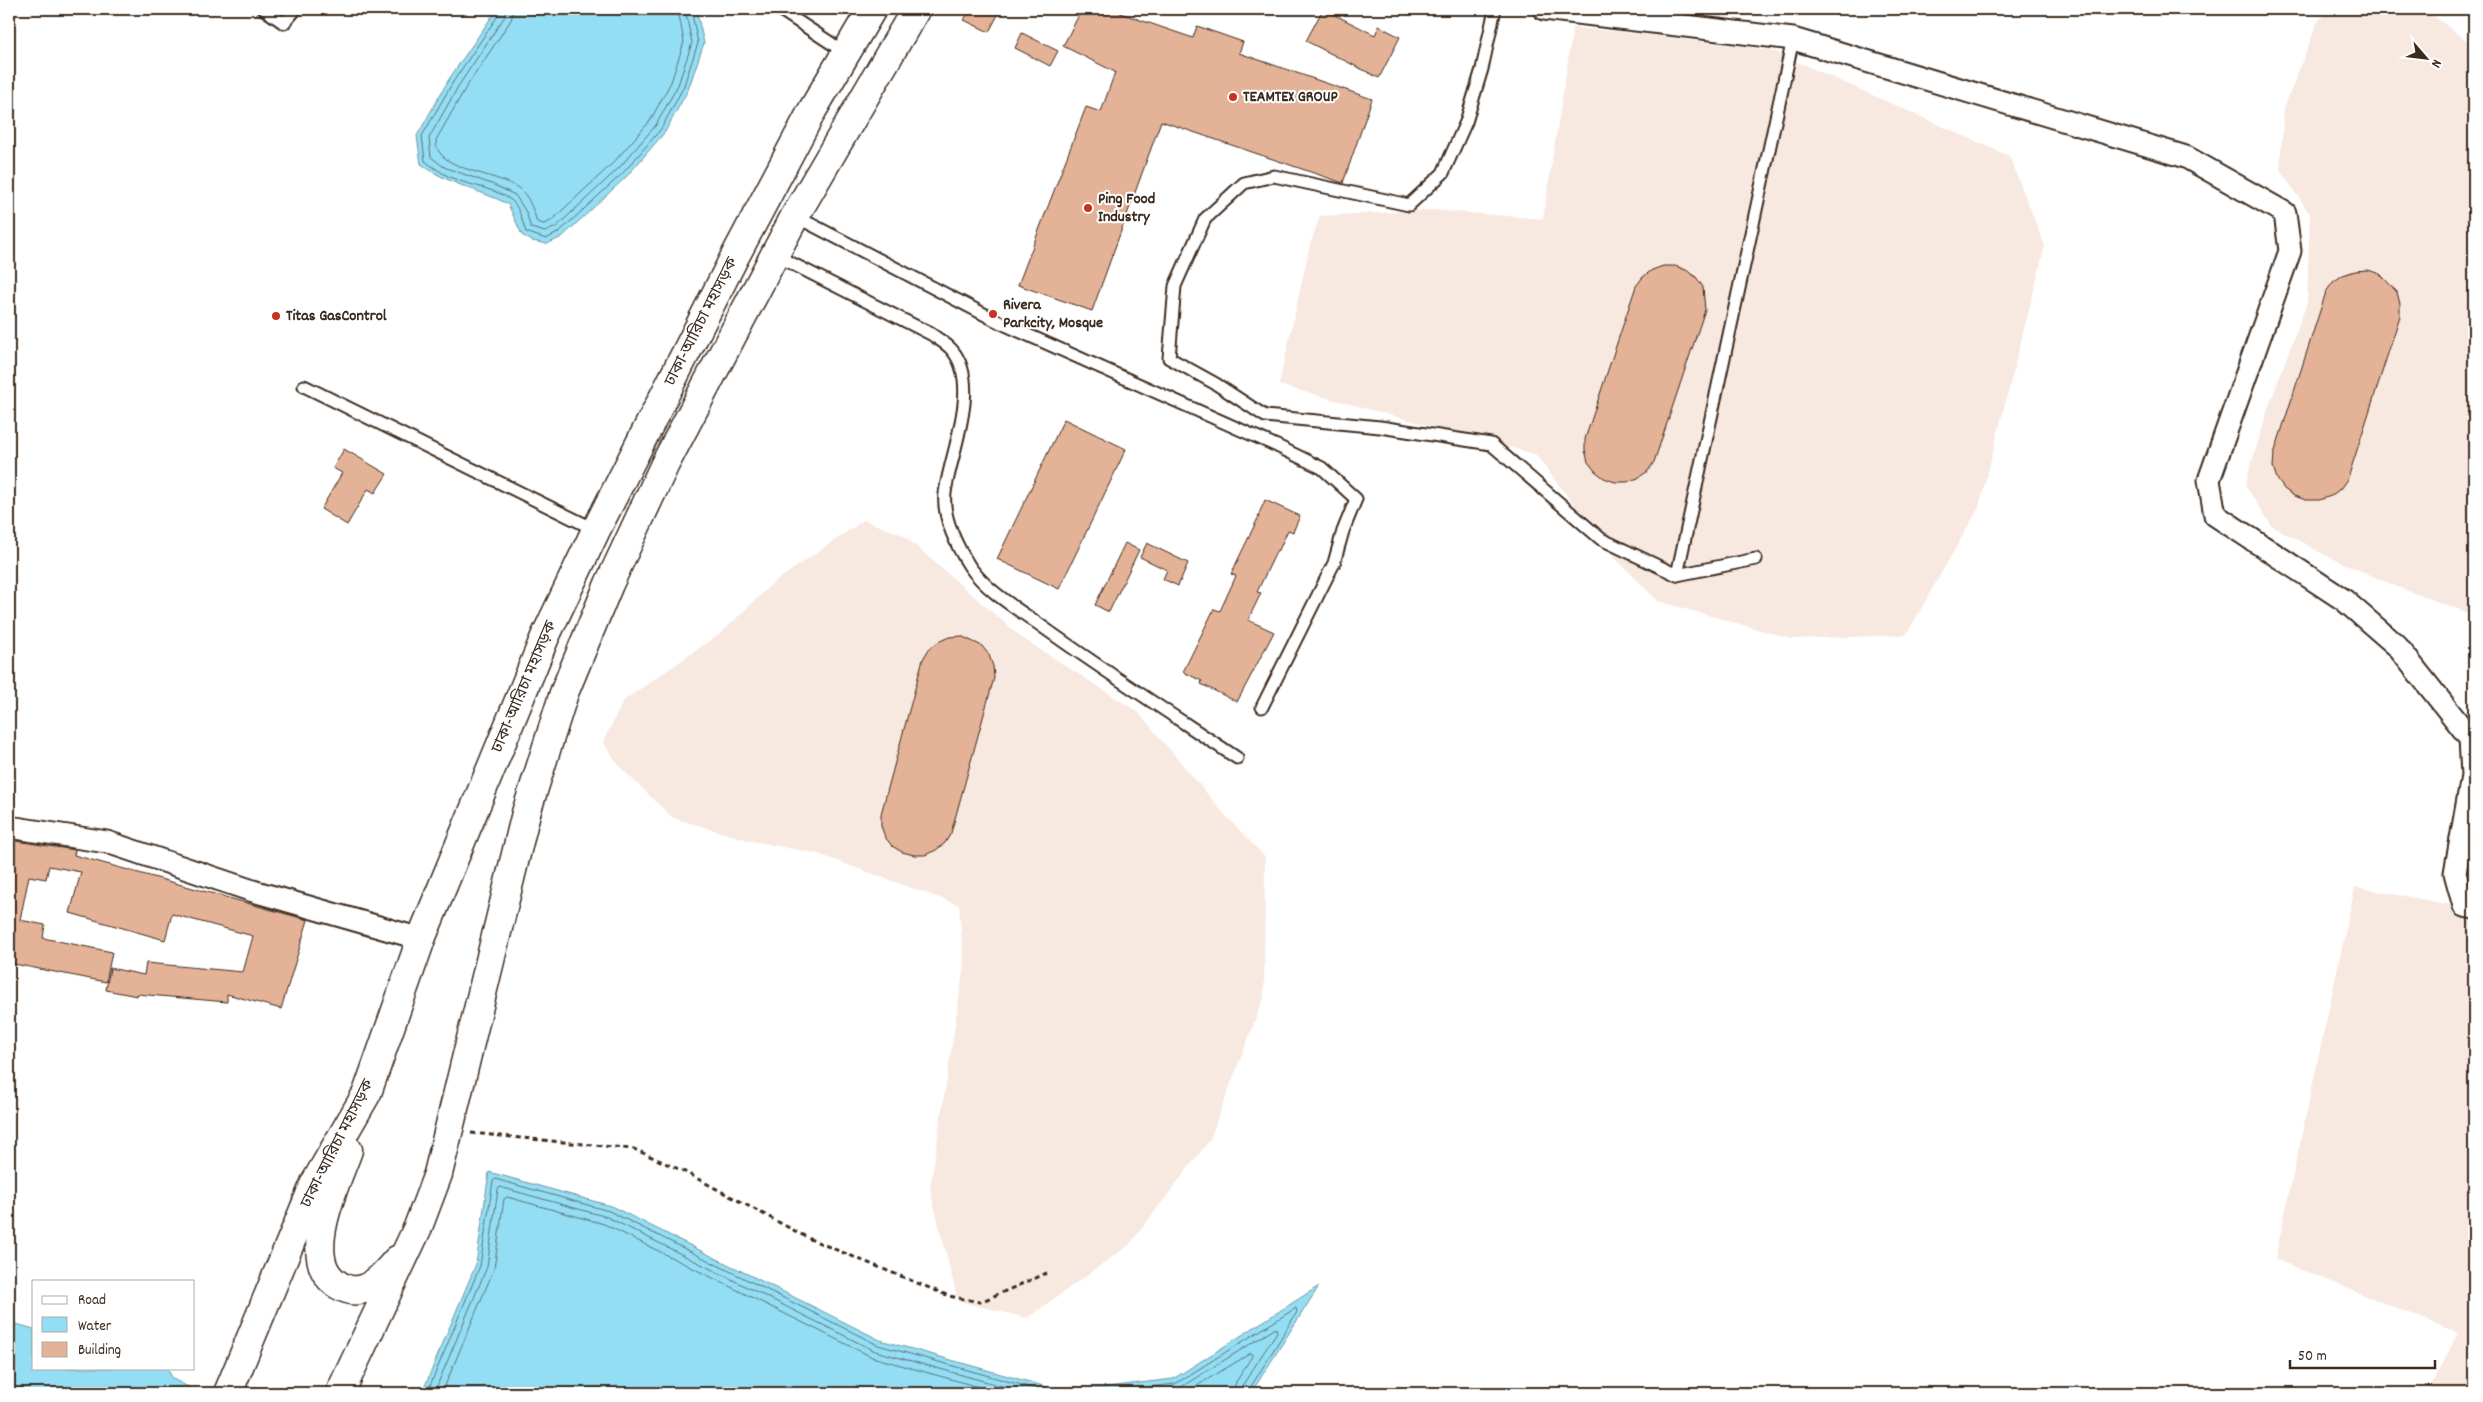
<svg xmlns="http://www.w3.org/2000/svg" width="2483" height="1402" font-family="Dekko,'Noto Sans Bengali',sans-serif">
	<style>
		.built { fill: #f7e8e0 }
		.water { fill: #93def4; stroke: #70969e }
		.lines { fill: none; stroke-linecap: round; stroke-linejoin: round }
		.shore { stroke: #5e7274; stroke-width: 1 }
		.building { fill: #e4b296; stroke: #3b2a1e }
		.lane-casing { stroke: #3b2a1e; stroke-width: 15 }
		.street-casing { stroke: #3b2a1e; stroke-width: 25 }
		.highway-casing { stroke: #3b2a1e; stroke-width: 31 }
		.path { stroke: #3b2a1e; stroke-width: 3; stroke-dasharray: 5 4; stroke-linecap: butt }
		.lane { stroke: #fff; stroke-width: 11 }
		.street { stroke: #fff; stroke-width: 21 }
		.highway { stroke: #fff; stroke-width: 28 }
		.poi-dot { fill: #c8321e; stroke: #fff; stroke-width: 2 }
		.labels { text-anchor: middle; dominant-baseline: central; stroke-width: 4; stroke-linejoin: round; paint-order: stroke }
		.poi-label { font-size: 16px; font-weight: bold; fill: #3b2a1e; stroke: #fff; text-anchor: start }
		.street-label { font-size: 16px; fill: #3b2a1e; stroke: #fff }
	</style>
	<rect width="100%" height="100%" fill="#fff"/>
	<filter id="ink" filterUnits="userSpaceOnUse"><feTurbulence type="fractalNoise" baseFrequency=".02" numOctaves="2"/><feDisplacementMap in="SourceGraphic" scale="10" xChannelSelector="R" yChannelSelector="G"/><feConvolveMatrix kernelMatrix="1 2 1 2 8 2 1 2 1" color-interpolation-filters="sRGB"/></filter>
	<g filter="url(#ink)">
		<!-- built -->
		<g class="built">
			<path d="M 1614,9 L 1749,9 L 1746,15 L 1631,15 Z"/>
			<path d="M 2329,9 L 2424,9 L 2474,46 L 2474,615 L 2400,588 L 2327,556 L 2272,526 L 2245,485 L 2268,409 L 2307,302 L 2310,214 L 2280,170 L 2284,108 L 2318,21 Z"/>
			<path d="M 1573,28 L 1613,31 L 1771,50 L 2009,156 L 2045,246 L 1979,507 L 1906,635 L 1792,639 L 1658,601 L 1614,557 L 1535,454 L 1279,385 L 1310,245 L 1320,216 L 1433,210 L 1543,219 Z"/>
			<path d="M 864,520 L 903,535 L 1022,638 L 1138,712 L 1225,815 L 1265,857 L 1264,997 L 1209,1141 L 1129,1245 L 1027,1318 L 958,1301 L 930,1189 L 964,966 L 959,905 L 818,854 L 748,840 L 673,818 L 621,768 L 603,742 L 624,700 L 720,634 L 773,583 Z"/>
			<path d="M 2355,887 L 2474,909 L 2474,1393 L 2428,1393 L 2458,1333 L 2275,1259 Z"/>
		</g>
		<!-- water -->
		<g class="water">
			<path d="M 497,9 L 696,9 L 704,43 L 688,90 L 665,132 L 627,176 L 562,237 L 547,244 L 532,241 L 522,235 L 508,204 C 478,189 449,185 421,164 L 417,136 L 449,79 Z"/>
			<path d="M 489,1172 L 611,1206 L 880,1340 L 1065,1392 L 1173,1379 L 1319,1286 L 1251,1393 L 422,1393 L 476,1264 Z"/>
			<path d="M 9,1322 L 34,1329 L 34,1368 L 167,1368 L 173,1379 L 200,1393 L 9,1393 Z"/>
		</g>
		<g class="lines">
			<!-- shore -->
			<g class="shore">
				<path d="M 500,9 L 499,14 L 453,82 L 422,136 L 425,161 C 437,170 449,178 463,182 C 479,187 497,190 511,200 C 520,207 522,222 526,232 L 546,239 L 559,232 L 623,173 L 661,129 L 683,88 L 698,43 L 691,9"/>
				<path d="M 507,9 L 505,16 L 459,85 L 429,138 L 431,157 L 444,167 L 494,185 L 515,195 L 526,212 L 531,228 L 545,232 L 556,227 L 619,168 L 656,125 L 678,85 L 692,43 L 685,9"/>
				<path d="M 514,9 L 511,20 L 465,89 L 436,140 C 434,172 502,172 522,191 C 530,199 534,212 537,222 L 544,224 L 551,221 L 613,163 L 650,121 L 671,82 L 684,42 L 678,9"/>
				<path d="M 427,1393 L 480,1266 L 493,1181 L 495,1179 L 609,1211 L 878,1345 L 1050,1393"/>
				<path d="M 434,1393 L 487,1267 L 498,1189 L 500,1187 L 607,1217 L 875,1351 L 1027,1393"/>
				<path d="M 442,1393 L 494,1269 L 504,1199 L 507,1197 L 604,1224 L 872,1357 L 1000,1393"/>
				<path d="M 1098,1393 L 1175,1384 L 1296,1308 L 1297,1312 L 1247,1393"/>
				<path d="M 1150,1393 L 1178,1389 L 1276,1328 L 1277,1332 L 1242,1386 L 1241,1393"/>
				<path d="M 1185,1393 L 1251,1353 L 1252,1356 L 1236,1382 L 1233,1393"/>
			</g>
		</g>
		<!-- building -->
		<g class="building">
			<path d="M 970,9 L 1001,9 L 989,32 L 964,20 Z"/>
			<path d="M 1082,9 L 1122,9 L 1120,13 L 1193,38 L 1197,26 L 1243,42 L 1239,53 L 1372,99 L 1343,183 L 1161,121 L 1092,311 L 1018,285 L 1086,107 L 1101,112 L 1115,72 L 1063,46 Z"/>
			<path d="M 1323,9 L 1375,35 L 1379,26 L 1400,37 L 1379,78 L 1306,41 Z"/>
			<path d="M 1022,33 L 1058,51 L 1050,66 L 1015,48 Z"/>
			<path d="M 1663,266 L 1675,266 L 1686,270 L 1696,277 L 1703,287 L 1705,310 L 1654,462 L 1648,471 L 1638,478 L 1627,482 L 1615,482 L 1604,478 L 1595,471 L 1588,462 L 1585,450 L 1585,439 L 1636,286 L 1643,277 L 1652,270 Z"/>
			<path d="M 2368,270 L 2380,274 L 2397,292 L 2400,304 L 2400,316 L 2348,478 L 2340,489 L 2331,496 L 2319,500 L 2306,500 L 2294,496 L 2284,489 L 2277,479 L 2273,467 L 2274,454 L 2326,292 L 2333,282 L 2343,275 L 2355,271 Z"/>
			<path d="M 1064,419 L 1126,449 L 1059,589 L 997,559 Z"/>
			<path d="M 344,449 L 387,474 L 375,493 L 368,489 L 347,525 L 321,509 L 342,473 L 333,468 Z"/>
			<path d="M 1265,500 L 1300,516 L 1293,532 L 1288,530 L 1279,550 L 1277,550 L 1257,592 L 1261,593 L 1248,620 L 1274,632 L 1237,702 L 1201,684 L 1202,681 L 1183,672 L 1214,609 L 1220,611 L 1236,576 L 1231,574 L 1259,516 L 1258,516 Z"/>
			<path d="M 1125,543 L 1139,550 L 1109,612 L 1095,605 Z"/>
			<path d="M 1147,543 L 1188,563 L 1178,586 L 1163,579 L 1167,570 L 1140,557 Z"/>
			<path d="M 961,636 L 982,646 L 989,655 L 993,666 L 994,678 L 951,833 L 945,843 L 936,850 L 925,855 L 914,855 L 902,852 L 892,846 L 885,837 L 881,826 L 881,814 L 923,659 L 929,649 L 938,642 L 949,637 Z"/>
			<path d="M 9,840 L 75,850 L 74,855 L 308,920 L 281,1009 L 227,994 L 227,1002 L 137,994 L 137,996 L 106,990 L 110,968 L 144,975 L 146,963 L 243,972 L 253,936 L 172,914 L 165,940 L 70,913 L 81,872 L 49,866 L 46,879 L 29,876 L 20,920 L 45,925 L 43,938 L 112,952 L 106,982 L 9,963 Z"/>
		</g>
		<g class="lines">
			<defs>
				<g id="lane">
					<path d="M 264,9 L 284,23 L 296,9"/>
					<path d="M 779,9 L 846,53"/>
					<path d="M 1495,9 L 1482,69 L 1466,122 L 1443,173 L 1409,205 L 1274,176 L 1244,183 L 1205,219 L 1175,286 L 1169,358 L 1216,384 L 1265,416 L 1380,427 L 1491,444 L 1601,539 L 1677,575 L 1756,559"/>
					<path d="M 795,216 L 1001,323 L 1277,446 L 1322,468 L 1356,499 L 1343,531 L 1334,563 L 1262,707"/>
					<path d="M 775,255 L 931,334 C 938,339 947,344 952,350 C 982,385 950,454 945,493 C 942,517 957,547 970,567 C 987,591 1016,608 1040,625 C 1104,671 1171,714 1237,758"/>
					<path d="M 304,386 L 596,530"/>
					<path d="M 1677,575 L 1793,39"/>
				</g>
				<g id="street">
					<path d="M 1544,9 L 1793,39 L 2186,157 L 2285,213 L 2290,251 L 2209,480 L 2215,515 L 2344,600 L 2397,646 L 2470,738 L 2472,776 L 2455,873 L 2464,906 L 2474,908"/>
					<path d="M 9,827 L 107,842 L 253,891 L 421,939"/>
				</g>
				<g id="highway">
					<path d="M 348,1150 C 335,1187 293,1270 347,1289 C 367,1296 385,1274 397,1260"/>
					<path d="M 228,1393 L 315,1183 L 367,1093 L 421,939 L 545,637 L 596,530 L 733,260 L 813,109 L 872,9"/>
					<path d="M 340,1393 L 418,1227 L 438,1174 L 526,813 L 564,693 L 609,584 L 665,464 L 795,216 L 916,9"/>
				</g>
			</defs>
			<!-- lane casing -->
			<use href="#lane" class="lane-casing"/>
			<!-- street casing -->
			<use href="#street" class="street-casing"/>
			<!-- highway casing -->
			<use href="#highway" class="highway-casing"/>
			<!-- path -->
			<path class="path" d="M 471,1133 L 634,1149 L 683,1171 L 810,1239 L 949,1296 L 980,1302 L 1047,1273"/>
			<!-- lane -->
			<use href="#lane" class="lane"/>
			<!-- street -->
			<use href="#street" class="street"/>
			<!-- highway -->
			<use href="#highway" class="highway"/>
		</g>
	</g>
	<!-- markers -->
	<g class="poi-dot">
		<circle cx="1233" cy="97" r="5"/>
		<circle cx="1088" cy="208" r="5"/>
		<circle cx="993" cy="314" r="5"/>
		<circle cx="276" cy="316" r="5"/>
	</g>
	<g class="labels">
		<!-- poi labels -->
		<g class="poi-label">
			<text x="1243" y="97">TEAMTEX GROUP</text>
			<text x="1098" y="199">Ping Food<tspan x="1098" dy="18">Industry</tspan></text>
			<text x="1003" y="305">Rivera<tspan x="1003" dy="18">Parkcity, Mosque</tspan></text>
			<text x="286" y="316">Titas GasControl</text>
		</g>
		<!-- street labels -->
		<g class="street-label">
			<text transform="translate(702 322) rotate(-63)">ঢাকা-আরিচা মহাসড়ক</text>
			<text transform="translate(525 687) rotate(-67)">ঢাকা-আরিচা মহাসড়ক</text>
			<text transform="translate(338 1144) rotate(-63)">ঢাকা-আরিচা মহাসড়ক</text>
		</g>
	</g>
	<!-- margin -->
	<rect width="2483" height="1402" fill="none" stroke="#fff" stroke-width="30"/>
	<rect x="15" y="15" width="2453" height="1372" fill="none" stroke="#3b2a1e" stroke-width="2" filter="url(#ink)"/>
	<!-- legend -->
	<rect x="32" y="1280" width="162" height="90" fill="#ffffff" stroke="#b1aaa5"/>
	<rect x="42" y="1296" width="25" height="8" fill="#ffffff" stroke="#b1aaa5"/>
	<text x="78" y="1304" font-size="15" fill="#3b2a1e">Road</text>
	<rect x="42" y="1317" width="25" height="15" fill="#93def4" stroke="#b1aaa5"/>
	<text x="78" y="1330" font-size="15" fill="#3b2a1e">Water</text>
	<rect x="42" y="1342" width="25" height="15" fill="#e4b296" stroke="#b1aaa5"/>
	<text x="78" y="1354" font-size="15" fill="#3b2a1e">Building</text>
	<!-- north arrow -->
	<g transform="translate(2426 58) rotate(118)" stroke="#ffffff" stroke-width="4" paint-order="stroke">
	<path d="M0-4L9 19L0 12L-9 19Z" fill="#3b2a1e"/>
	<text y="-8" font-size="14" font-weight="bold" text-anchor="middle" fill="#3b2a1e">N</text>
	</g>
	<!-- scale -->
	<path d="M2290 1360v8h145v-8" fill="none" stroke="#3b2a1e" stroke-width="2.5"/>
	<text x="2298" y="1360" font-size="15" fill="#3b2a1e" stroke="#ffffff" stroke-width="4" paint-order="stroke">50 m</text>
</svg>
